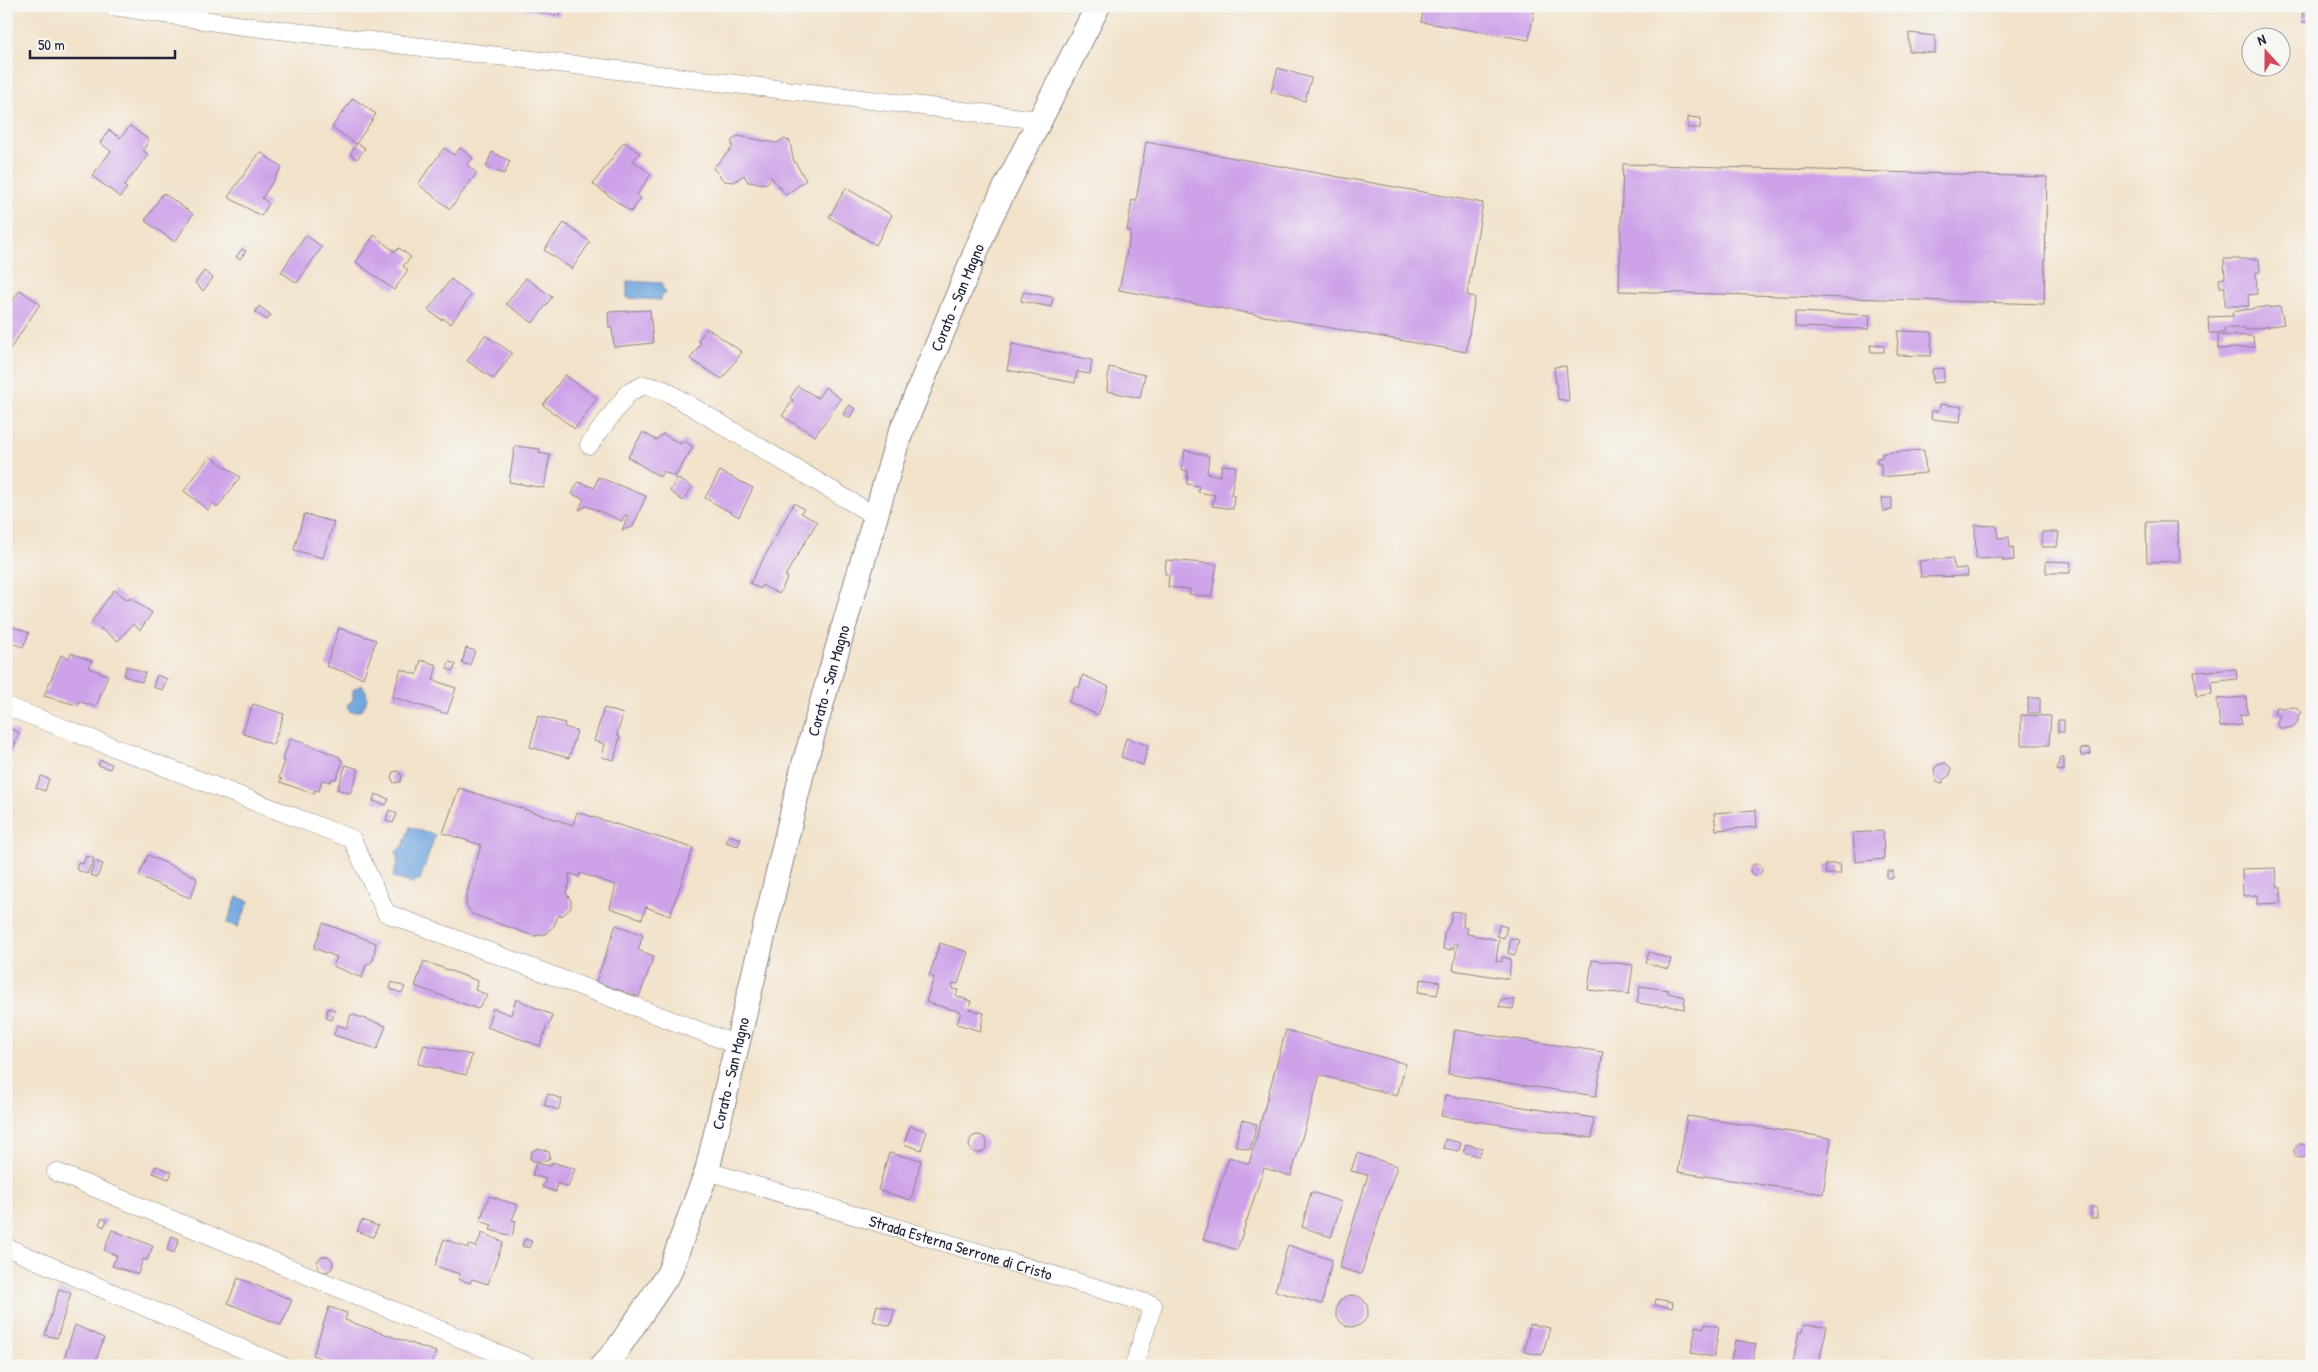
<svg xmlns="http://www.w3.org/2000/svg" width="2318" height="1372" font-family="'Patrick Hand',sans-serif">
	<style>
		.water { fill: #72a7df; stroke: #4a648d }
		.building { fill: #cea2e9 }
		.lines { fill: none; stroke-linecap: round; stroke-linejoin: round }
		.minor-casing { stroke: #8a8282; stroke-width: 19 }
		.secondary-casing { stroke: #8a8282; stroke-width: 26 }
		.minor { stroke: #fff; stroke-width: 18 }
		.secondary { stroke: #fff; stroke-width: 24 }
		.labels { text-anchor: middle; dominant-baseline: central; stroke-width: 5; stroke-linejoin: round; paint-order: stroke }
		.street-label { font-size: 16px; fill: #22223b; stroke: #f6f6f2 }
	</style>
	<rect width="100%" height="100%" fill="#f6f6f2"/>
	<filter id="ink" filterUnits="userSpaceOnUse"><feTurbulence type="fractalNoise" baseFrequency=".02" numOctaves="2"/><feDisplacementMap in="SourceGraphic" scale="10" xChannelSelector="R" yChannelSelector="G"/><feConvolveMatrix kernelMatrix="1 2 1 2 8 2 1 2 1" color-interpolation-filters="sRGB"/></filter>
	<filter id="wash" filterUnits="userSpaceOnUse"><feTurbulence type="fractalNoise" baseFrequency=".0096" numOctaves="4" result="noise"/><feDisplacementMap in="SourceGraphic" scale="20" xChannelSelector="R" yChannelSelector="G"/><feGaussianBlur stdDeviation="1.12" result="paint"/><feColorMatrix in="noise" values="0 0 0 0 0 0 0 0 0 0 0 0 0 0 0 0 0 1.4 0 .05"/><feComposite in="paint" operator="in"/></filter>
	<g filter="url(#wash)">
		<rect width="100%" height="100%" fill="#f2e2c9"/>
		<!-- water -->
		<g class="water">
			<path d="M 627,281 L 662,283 L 662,287 L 666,293 L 661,296 L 661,300 L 627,298 Z"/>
			<path d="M 361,685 C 370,693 368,703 360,711 L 351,712 L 347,708 L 348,704 L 353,700 L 353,690 Z"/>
			<path d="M 410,827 L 435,835 L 420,880 L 415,880 L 413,884 L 393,877 L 398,861 L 396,852 L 404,844 Z"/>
			<path d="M 237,897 L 249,901 L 238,927 L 227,923 Z"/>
		</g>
		<g id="blocks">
			<!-- building -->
			<g class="building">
				<path d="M 508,6 L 562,6 L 559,16 Z"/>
				<path d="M 1424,6 L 1535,6 L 1529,40 L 1421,22 Z"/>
				<path d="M 2303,6 L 2312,6 L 2312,22 L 2302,22 Z"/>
				<path d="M 1909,33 L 1935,36 L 1935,53 L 1909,51 Z"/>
				<path d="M 1278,68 L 1311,78 L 1305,101 L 1271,92 Z"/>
				<path d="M 353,98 L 376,114 L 356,144 L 332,127 Z"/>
				<path d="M 1688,117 L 1701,118 L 1700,128 L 1688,128 Z"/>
				<path d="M 130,126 L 149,140 L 143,150 L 148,155 L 124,186 L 127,188 L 120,197 L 92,176 L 111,151 L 100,143 L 109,130 L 120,138 Z"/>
				<path d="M 738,136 L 776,143 L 784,139 L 790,141 L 793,159 L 806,180 L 786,195 L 771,177 L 767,184 L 748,182 L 744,175 L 734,182 L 724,181 L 713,168 L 732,148 L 732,140 Z"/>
				<path d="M 624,142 L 640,153 L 633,161 L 651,174 L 637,195 L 641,198 L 631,212 L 593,184 Z"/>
				<path d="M 1146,142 L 1483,203 L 1467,295 L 1475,297 L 1466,352 L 1119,290 L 1131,231 L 1127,231 L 1132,200 L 1136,201 Z"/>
				<path d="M 357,143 L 365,148 L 357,159 L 350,154 Z"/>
				<path d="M 444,148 L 454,155 L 460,148 L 473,158 L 467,165 L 477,173 L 450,209 L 418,184 Z"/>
				<path d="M 260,152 L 282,167 L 262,198 L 269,204 L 261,216 L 228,197 Z"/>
				<path d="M 492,152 L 510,161 L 504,174 L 486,167 Z"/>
				<path d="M 1623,164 L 2047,177 L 2044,304 L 1619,291 Z"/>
				<path d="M 846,188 L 892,215 L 876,245 L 829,217 Z"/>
				<path d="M 163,193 L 193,214 L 175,242 L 145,221 Z"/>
				<path d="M 564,223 L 590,242 L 572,269 L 544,250 Z"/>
				<path d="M 306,235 L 322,247 L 297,283 L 281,272 Z"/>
				<path d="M 374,235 L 395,252 L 399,248 L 411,257 L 403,266 L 408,270 L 394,290 L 356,262 Z"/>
				<path d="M 242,249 L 246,251 L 240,259 L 236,257 Z"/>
				<path d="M 2224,259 L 2259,259 L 2260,272 L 2256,272 L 2257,294 L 2248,295 L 2249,306 L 2225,306 L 2225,287 L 2220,287 L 2219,279 L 2225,278 Z"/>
				<path d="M 204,271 L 213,278 L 203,291 L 195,283 Z"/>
				<path d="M 526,278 L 552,297 L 533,323 L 506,304 Z"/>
				<path d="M 451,279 L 471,295 L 451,324 L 443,318 L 442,320 L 428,310 Z"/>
				<path d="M 20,290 L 40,304 L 6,355 L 6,310 Z"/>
				<path d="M 1023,292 L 1053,297 L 1051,307 L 1021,301 Z"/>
				<path d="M 259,306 L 271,315 L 267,320 L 255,312 Z"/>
				<path d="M 2269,306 L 2269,308 L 2280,306 L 2284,324 L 2246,330 L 2245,328 L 2224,328 L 2225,333 L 2209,333 L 2208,317 L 2233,316 L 2232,312 Z"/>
				<path d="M 650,310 L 653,343 L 614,347 L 612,328 L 609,328 L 608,312 Z"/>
				<path d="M 1795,312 L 1870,315 L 1869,329 L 1795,327 Z"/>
				<path d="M 707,328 L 742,352 L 722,379 L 690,359 L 701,343 L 698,341 Z"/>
				<path d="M 1898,331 L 1932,332 L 1931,356 L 1897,355 Z"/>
				<path d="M 485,335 L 512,353 L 494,379 L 467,361 Z"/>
				<path d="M 2218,335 L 2253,336 L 2254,347 L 2218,349 Z"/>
				<path d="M 1012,344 L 1092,360 L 1090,374 L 1077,372 L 1075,383 L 1007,370 Z"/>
				<path d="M 1870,345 L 1884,346 L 1884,352 L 1871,352 Z"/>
				<path d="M 1566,366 L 1569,401 L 1558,399 L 1554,367 Z"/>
				<path d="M 1109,367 L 1145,375 L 1140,398 L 1107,391 Z"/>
				<path d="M 1944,368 L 1944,382 L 1933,383 L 1932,369 Z"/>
				<path d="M 565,375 L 597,398 L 575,429 L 543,405 Z"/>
				<path d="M 798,386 L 818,398 L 825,387 L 841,399 L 815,436 L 782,416 L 793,400 L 790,398 Z"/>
				<path d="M 1940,404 L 1962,407 L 1960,422 L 1931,419 L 1932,411 L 1939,411 Z"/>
				<path d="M 850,405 L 855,409 L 849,418 L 843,414 Z"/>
				<path d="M 643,432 L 656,440 L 663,434 L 681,444 L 683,440 L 693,447 L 675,477 L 663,471 L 660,477 L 628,457 Z"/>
				<path d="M 515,446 L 540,449 L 539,453 L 550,455 L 544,488 L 509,482 Z"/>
				<path d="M 1185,450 L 1209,456 L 1207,473 L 1220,476 L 1222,465 L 1236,466 L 1231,495 L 1234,495 L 1233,509 L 1212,506 L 1215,495 L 1198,492 L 1199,486 L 1187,484 L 1188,470 L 1182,470 Z"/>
				<path d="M 1924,450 L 1926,473 L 1881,477 L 1881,464 L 1877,464 L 1877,458 L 1882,457 L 1882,453 Z"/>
				<path d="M 210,456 L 240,477 L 218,507 L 213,503 L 208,510 L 184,491 Z"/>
				<path d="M 720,471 L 753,488 L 739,517 L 705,498 Z"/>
				<path d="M 598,477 L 646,496 L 633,527 L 622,530 L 628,516 L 625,515 L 622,521 L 587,506 L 579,510 L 584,499 L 572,494 L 578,482 L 595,488 Z"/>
				<path d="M 677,478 L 692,487 L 683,501 L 670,491 Z"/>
				<path d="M 1882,498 L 1892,498 L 1892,510 L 1883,511 Z"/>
				<path d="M 794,503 L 804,509 L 801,513 L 817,522 L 785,576 L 788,577 L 779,594 L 762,585 L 760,589 L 750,583 Z"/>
				<path d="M 304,514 L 334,522 L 323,558 L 294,550 Z"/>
				<path d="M 2146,522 L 2177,522 L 2180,561 L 2147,562 Z"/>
				<path d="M 1975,525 L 1997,526 L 1998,538 L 2009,537 L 2010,548 L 2013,547 L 2014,560 L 2003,561 L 2003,558 L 1976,559 Z"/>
				<path d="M 2042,532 L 2059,532 L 2057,547 L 2042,547 Z"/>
				<path d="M 1952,558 L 1955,569 L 1967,568 L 1968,576 L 1921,577 L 1919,561 Z"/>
				<path d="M 1166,560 L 1217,564 L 1211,597 L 1189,594 L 1190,589 L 1168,587 L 1169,575 L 1165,574 Z"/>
				<path d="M 2046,561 L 2071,562 L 2070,573 L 2046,573 Z"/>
				<path d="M 114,590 L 128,600 L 131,598 L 152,613 L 140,630 L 133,624 L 118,641 L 91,622 Z"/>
				<path d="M 6,624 L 29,633 L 23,647 L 6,641 Z"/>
				<path d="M 339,628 L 376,640 L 363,678 L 326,666 Z"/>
				<path d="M 466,648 L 475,651 L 470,665 L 462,663 Z"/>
				<path d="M 71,653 L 92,661 L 89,668 L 108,675 L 96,707 L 79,701 L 77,705 L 44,696 L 61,655 L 69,658 Z"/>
				<path d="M 421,660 L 437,665 L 433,680 L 456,688 L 447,714 L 392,697 L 401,669 L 417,675 Z"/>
				<path d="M 449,662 L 456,664 L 453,671 L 447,669 Z"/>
				<path d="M 126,666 L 145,673 L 142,682 L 124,676 Z"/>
				<path d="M 2236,669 L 2237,679 L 2211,682 L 2212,694 L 2197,696 L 2194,672 Z"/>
				<path d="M 157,675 L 167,679 L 162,690 L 153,687 Z"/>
				<path d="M 1083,675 L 1109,687 L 1098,715 L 1069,702 L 1075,686 L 1079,688 Z"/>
				<path d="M 2246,697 L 2248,714 L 2240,715 L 2242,725 L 2220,727 L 2217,699 Z"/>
				<rect x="2028" y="698" width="12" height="15"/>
				<path d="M 253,704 L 284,714 L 273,745 L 242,733 Z"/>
				<path d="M 2276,706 L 2282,708 L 2294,707 L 2299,710 L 2301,713 L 2298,715 L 2298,721 L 2294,727 L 2282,729 L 2279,727 L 2277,722 L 2280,716 L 2274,713 Z"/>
				<path d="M 604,708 L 623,714 L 617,735 L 620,736 L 614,760 L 602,757 L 605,744 L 594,741 Z"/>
				<path d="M 2021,715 L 2051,716 L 2049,745 L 2021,745 Z"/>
				<path d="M 538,716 L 565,723 L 564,727 L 577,731 L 569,758 L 530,747 Z"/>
				<rect x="2058" y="720" width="6" height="12"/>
				<path d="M 6,728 L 19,732 L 7,766 L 6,766 Z"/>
				<path d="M 291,738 L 340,757 L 340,760 L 343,761 L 336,779 L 332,779 L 330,782 L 322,780 L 319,791 L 315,790 L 314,794 L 280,782 L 282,779 L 279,778 L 285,761 L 282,760 Z"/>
				<path d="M 1126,738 L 1148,745 L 1143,765 L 1121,757 Z"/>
				<path d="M 2090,748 L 2091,754 L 2081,756 L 2080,749 Z"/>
				<path d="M 2060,757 L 2064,757 L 2064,770 L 2057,771 Z"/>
				<path d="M 100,760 L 112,764 L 110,769 L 98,765 Z"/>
				<path d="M 1946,763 L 1951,769 L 1950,775 L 1943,780 L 1943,783 L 1936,782 L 1934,768 L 1938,765 Z"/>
				<path d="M 346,765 L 358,769 L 358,771 L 351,792 L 349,793 L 337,789 Z"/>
				<path d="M 398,771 L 402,776 L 400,782 L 394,783 L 391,777 L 393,772 Z"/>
				<path d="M 41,776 L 49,779 L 45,791 L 36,788 Z"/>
				<path d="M 459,788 L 573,825 L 577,812 L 693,848 L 670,916 L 646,907 L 642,919 L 610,908 L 616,885 L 580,873 L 579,877 L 569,873 L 570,881 L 566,893 L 571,900 L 571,908 L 563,915 L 558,916 L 554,926 L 545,934 L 534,936 L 472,914 L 466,905 L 466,897 L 481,845 L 443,833 Z"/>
				<path d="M 375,794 L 389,799 L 386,805 L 373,801 Z"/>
				<path d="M 389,810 L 397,814 L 393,823 L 386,821 Z"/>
				<path d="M 1756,810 L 1757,827 L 1716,830 L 1714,813 Z"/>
				<path d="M 1883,831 L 1884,859 L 1855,862 L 1853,833 Z"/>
				<path d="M 729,835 L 741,839 L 738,846 L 726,842 Z"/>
				<path d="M 148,855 L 196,877 L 197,881 L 190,898 L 139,876 Z"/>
				<path d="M 86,856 L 94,858 L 87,874 L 76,869 L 78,863 L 83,864 Z"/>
				<path d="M 95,861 L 103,864 L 97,877 L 90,875 Z"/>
				<circle cx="1756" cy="870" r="6"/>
				<path d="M 1825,864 L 1840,864 L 1841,874 L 1826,874 Z"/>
				<path d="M 2275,868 L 2278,887 L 2281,887 L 2281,903 L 2257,904 L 2257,895 L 2243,896 L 2242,869 Z"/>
				<rect x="1887" y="871" width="6" height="7"/>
				<path d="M 1452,911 L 1464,913 L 1463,927 L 1468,928 L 1467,934 L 1499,940 L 1496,961 L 1502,962 L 1502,957 L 1511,959 L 1509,979 L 1453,970 L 1458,943 L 1454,943 L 1454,949 L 1450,948 L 1451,950 L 1443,949 L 1444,933 L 1450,923 Z"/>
				<path d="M 323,923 L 376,943 L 373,960 L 370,964 L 366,965 L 362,978 L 333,966 L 337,957 L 314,948 Z"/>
				<path d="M 616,925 L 643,935 L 638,950 L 654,956 L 639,997 L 596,982 Z"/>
				<path d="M 1499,925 L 1507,927 L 1504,938 L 1497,936 Z"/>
				<path d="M 1511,938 L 1519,940 L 1515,955 L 1508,953 Z"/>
				<path d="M 940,943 L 968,952 L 958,984 L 953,983 L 952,989 L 958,990 L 956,996 L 971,1001 L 969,1009 L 984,1013 L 980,1031 L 957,1024 L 961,1012 L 926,1002 L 934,977 L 929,976 Z"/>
				<path d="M 1649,952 L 1671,959 L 1668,969 L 1646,963 Z"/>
				<path d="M 1592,960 L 1633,965 L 1629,994 L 1588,990 Z"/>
				<path d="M 424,961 L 478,981 L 475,990 L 488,995 L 478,1009 L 415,986 Z"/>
				<path d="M 1421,979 L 1440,982 L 1437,995 L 1418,992 Z"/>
				<path d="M 392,982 L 405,987 L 402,993 L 390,989 Z"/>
				<path d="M 1640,986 L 1668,990 L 1668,993 L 1685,997 L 1684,1009 L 1665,1005 L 1665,1007 L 1637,1003 Z"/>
				<path d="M 516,999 L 552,1015 L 551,1022 L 547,1026 L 540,1046 L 487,1027 L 493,1008 L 511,1015 Z"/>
				<path d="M 1501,999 L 1515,1000 L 1513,1009 L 1499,1007 Z"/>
				<path d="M 328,1008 L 335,1010 L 332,1020 L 326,1018 Z"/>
				<path d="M 351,1014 L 386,1026 L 377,1049 L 334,1035 L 337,1025 L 347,1028 Z"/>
				<path d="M 1286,1030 L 1406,1064 L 1397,1096 L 1320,1075 L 1291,1176 L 1264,1168 L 1237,1250 L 1203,1239 L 1229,1157 L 1249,1164 Z"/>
				<path d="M 1455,1030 L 1603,1052 L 1596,1096 L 1448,1074 Z"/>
				<path d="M 424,1045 L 472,1055 L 466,1075 L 418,1064 Z"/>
				<path d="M 548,1094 L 562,1099 L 558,1110 L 544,1105 Z"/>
				<path d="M 1445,1095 L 1594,1118 L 1592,1138 L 1441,1116 Z"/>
				<path d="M 1687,1116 L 1831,1138 L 1823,1194 L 1678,1172 Z"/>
				<path d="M 1242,1120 L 1257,1124 L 1250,1150 L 1235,1146 Z"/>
				<path d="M 910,1126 L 927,1131 L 921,1150 L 904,1144 Z"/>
				<circle cx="978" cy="1144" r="9"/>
				<path d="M 1445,1139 L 1461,1143 L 1459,1151 L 1443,1148 Z"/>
				<path d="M 1466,1144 L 1482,1148 L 1479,1156 L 1463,1152 Z"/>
				<circle cx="2301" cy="1151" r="7"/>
				<path d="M 539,1148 L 549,1152 L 550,1158 L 546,1161 L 532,1161 L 530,1158 L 532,1151 Z"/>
				<path d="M 889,1153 L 921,1160 L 911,1200 L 878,1190 Z"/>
				<path d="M 1357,1153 L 1397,1166 L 1361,1274 L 1339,1268 L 1368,1175 L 1351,1171 Z"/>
				<path d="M 552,1162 L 575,1169 L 568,1187 L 557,1183 L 556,1192 L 542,1187 L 546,1179 L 532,1175 L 536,1163 L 551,1166 Z"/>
				<path d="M 156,1166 L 172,1172 L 169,1179 L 153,1173 Z"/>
				<path d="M 2308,1178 L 2312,1178 L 2312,1197 L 2306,1197 Z"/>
				<path d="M 1311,1192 L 1342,1202 L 1331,1237 L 1302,1227 Z"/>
				<path d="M 489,1196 L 518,1205 L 512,1220 L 516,1221 L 512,1236 L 490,1230 L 492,1225 L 480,1221 Z"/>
				<rect x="2091" y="1207" width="6" height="11"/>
				<path d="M 102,1218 L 107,1220 L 104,1227 L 99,1224 Z"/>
				<path d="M 362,1220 L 378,1226 L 373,1237 L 357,1231 Z"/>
				<path d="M 112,1230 L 153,1246 L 147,1260 L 143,1259 L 138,1274 L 112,1266 L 117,1256 L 104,1250 Z"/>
				<path d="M 482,1233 L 503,1242 L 488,1284 L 472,1279 L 470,1283 L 458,1279 L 460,1274 L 435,1266 L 444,1239 L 468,1248 L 469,1245 L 476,1247 Z"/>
				<path d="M 172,1236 L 179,1239 L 174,1253 L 167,1250 Z"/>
				<path d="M 525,1239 L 532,1241 L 529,1248 L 522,1246 Z"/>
				<path d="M 1288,1245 L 1332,1260 L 1322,1304 L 1275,1291 Z"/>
				<circle cx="325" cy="1264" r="8"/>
				<path d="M 238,1278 L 292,1300 L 281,1325 L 228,1303 Z"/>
				<path d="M 59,1289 L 71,1293 L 57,1338 L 45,1335 Z"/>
				<circle cx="1352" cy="1311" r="16"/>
				<path d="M 1656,1299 L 1673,1302 L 1672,1308 L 1655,1305 Z"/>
				<path d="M 877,1305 L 895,1310 L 890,1326 L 873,1321 Z"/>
				<path d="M 329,1307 L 347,1313 L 345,1320 L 436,1352 L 431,1366 L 338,1366 L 313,1355 Z"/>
				<path d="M 1530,1324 L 1550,1328 L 1542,1355 L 1524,1352 Z"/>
				<path d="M 1705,1324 L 1719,1327 L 1714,1357 L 1691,1353 L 1696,1326 L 1704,1328 Z"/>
				<path d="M 75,1325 L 104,1338 L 94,1366 L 62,1365 Z"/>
				<path d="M 1804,1325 L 1827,1327 L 1818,1366 L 1792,1366 L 1799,1332 L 1802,1332 Z"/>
				<path d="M 1735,1340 L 1756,1344 L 1751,1366 L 1730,1366 Z"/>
			</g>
		</g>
	</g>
	<g filter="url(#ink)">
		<use href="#blocks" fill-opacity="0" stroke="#8a8282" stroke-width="1"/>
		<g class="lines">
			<defs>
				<g id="minor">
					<path d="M 113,6 L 236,25 L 1040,120"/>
					<path d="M 589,445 L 628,393 L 644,385 L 664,390 L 875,516"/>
					<path d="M 6,706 L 352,839 L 386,913 L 737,1045"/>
					<path id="s1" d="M 707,1171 L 1153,1305 L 1134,1366"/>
					<path d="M 56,1172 L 528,1366"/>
					<path d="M 6,1247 L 282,1366"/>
				</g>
				<g id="secondary">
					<path id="s2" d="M 602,1366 L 616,1351 L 669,1273 L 707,1171 L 803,768 L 897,442 L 989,220 L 1098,6"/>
				</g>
			</defs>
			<!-- minor casing -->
			<use href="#minor" class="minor-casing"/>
			<!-- secondary casing -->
			<use href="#secondary" class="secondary-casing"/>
			<!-- minor -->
			<use href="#minor" class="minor"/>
			<!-- secondary -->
			<use href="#secondary" class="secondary"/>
		</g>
	</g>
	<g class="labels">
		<!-- street labels -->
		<g class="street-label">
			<text stroke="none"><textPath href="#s2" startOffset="1134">Corato - San Magno</textPath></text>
			<text stroke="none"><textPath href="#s2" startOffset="729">Corato - San Magno</textPath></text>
			<text stroke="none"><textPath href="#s2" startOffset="324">Corato - San Magno</textPath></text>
			<text stroke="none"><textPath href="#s1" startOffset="265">Strada Esterna Serrone di Cristo</textPath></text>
		</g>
	</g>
	<!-- margin -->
	<rect width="2318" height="1372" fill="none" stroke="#f6f6f2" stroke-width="25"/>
	<!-- north arrow -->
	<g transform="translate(2266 52) rotate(339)"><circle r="24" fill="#f6f6f2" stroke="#a1a1a9"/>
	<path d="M0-4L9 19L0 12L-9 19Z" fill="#d1495b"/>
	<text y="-8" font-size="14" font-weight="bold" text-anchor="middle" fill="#22223b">N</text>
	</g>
	<!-- scale -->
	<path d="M30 50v8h145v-8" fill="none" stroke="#22223b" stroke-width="2.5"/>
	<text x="38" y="50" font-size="15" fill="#22223b" stroke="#f6f6f2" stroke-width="4" paint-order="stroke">50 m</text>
</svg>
